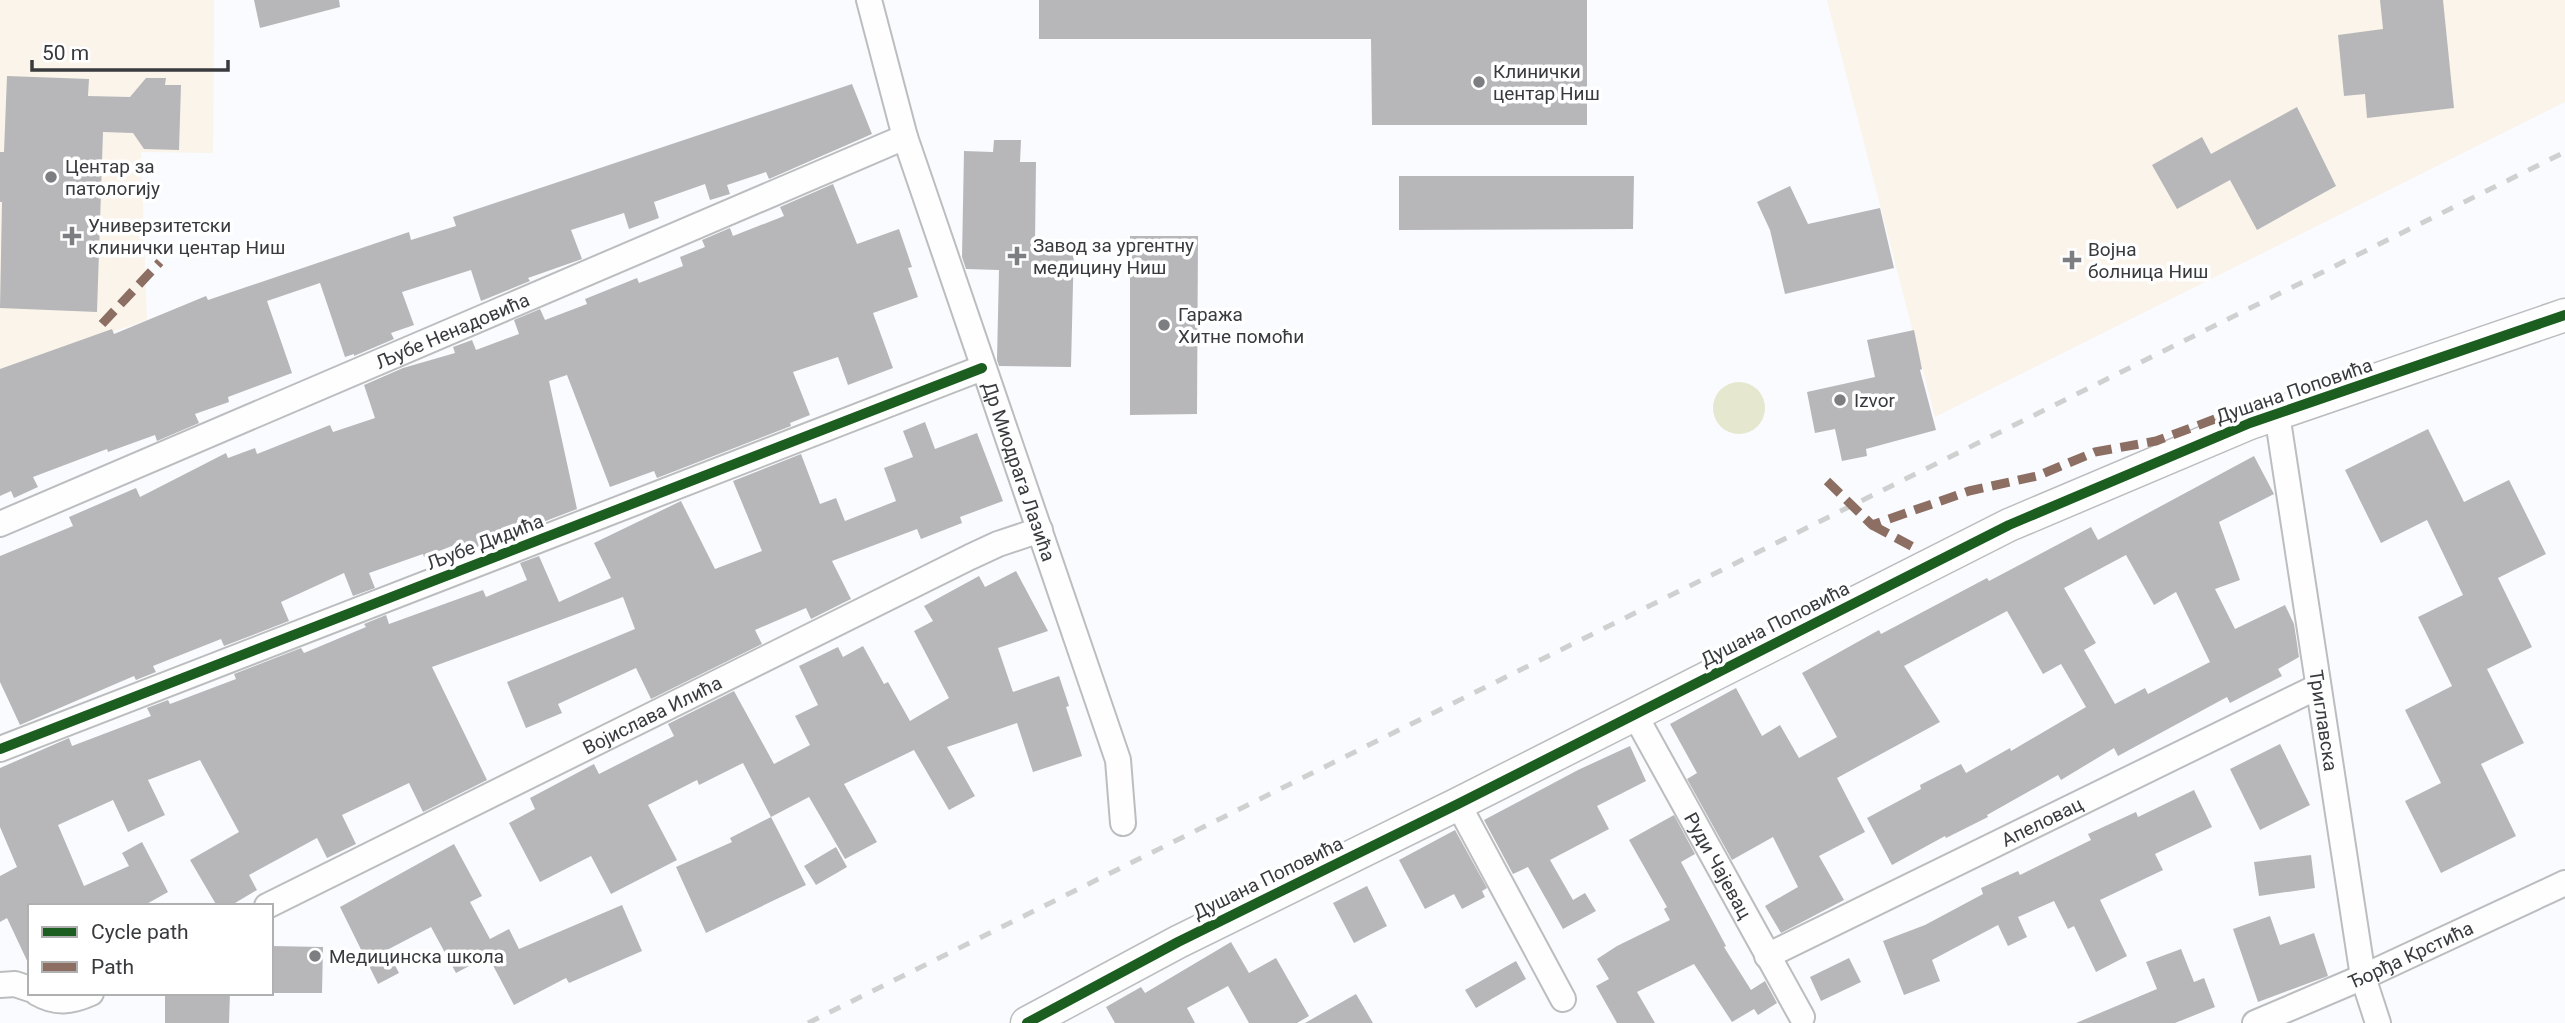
<svg xmlns="http://www.w3.org/2000/svg" width="2565" height="1023" font-family="Roboto,sans-serif">
	<style>
		.medical { fill: #faf4ea }
		.green { fill: #e5e8ce }
		.building { fill: #b7b7ba; fill-rule: evenodd }
		.lines { fill: none; stroke-linecap: round; stroke-linejoin: round }
		.minor-casing { stroke: #bbbdbf; stroke-width: 28 }
		.tertiary-casing { stroke: #bbbdbf; stroke-width: 35 }
		.minor { stroke: #fefeff; stroke-width: 24 }
		.tertiary { stroke: #fefeff; stroke-width: 32 }
		.rail { stroke: #cfd0d0; stroke-width: 5; stroke-dasharray: 12 12; stroke-linecap: butt }
		.quiet { stroke: #8d6e63; stroke-width: 9; stroke-dasharray: 18 9; stroke-linecap: butt }
		.cycleway-casing { stroke: #fff; stroke-width: 15 }
		.cycleway { stroke: #1b5e20; stroke-width: 10 }
		.poi-dot { fill: #7c7e81; stroke: #fff; stroke-width: 2.5 }
		.labels { text-anchor: middle; dominant-baseline: central; stroke-width: 7; stroke-linejoin: round; paint-order: stroke }
		.poi-label { font-size: 19px; fill: #393a3d; stroke: #fff; text-anchor: start }
		.street-label { font-size: 19px; fill: #393a3d; stroke: #fff }
	</style>
	<rect width="100%" height="100%" fill="#f9fbfe"/>
	<!-- medical -->
	<g class="medical">
		<path d="M 0,0 L 214,0 L 213,153 L 141,152 L 147,320 L 0,370 Z"/>
		<path d="M 1827,0 L 2565,0 L 2565,102 L 1935,417 Z"/>
	</g>
	<!-- green -->
	<circle class="green" cx="1739" cy="408" r="26"/>
	<!-- building -->
	<g class="building">
		<path d="M 254,0 L 339,0 L 340,7 L 260,28 Z"/>
		<path d="M 1039,0 L 1587,0 L 1587,125 L 1372,125 L 1371,39 L 1039,39 Z"/>
		<path d="M 2380,0 L 2443,0 L 2454,108 L 2367,118 L 2365,94 L 2344,96 L 2338,35 L 2383,29 Z"/>
		<path d="M 7,76 L 89,79 L 88,96 L 130,97 L 146,78 L 166,78 L 165,85 L 181,85 L 179,150 L 144,149 L 133,133 L 103,132 L 97,312 L 0,308 L 2,202 L 0,202 L 0,152 L 4,152 Z"/>
		<path d="M 852,84 L 872,134 L 769,179 L 766,172 L 727,185 L 730,194 L 710,200 L 705,184 L 654,202 L 659,218 L 629,229 L 624,213 L 571,230 L 582,259 L 528,278 L 530,281 L 481,301 L 471,270 L 402,292 L 414,325 L 391,333 L 394,339 L 354,356 L 354,354 L 345,357 L 320,283 L 267,301 L 292,373 L 228,397 L 229,402 L 195,414 L 199,423 L 157,441 L 155,435 L 108,452 L 107,449 L 33,477 L 38,487 L 14,498 L 11,491 L 0,496 L 0,369 L 112,329 L 114,334 L 206,296 L 208,300 L 409,232 L 411,240 L 456,226 L 453,217 Z"/>
		<path d="M 2297,107 L 2336,186 L 2257,230 L 2230,180 L 2177,209 L 2152,165 L 2202,137 L 2211,154 Z"/>
		<path d="M 994,140 L 1021,140 L 1020,162 L 1036,162 L 1035,242 L 1074,242 L 1071,367 L 999,366 L 997,360 L 999,270 L 966,269 L 962,257 L 964,151 L 993,152 Z"/>
		<path d="M 1399,176 L 1634,176 L 1633,229 L 1399,230 Z"/>
		<path d="M 833,184 L 857,244 L 899,229 L 912,267 L 908,268 L 918,297 L 873,313 L 893,368 L 848,385 L 838,357 L 793,372 L 810,415 L 790,423 L 791,426 L 657,478 L 654,471 L 610,487 L 567,375 L 549,381 L 577,509 L 465,552 L 462,542 L 424,557 L 423,554 L 369,573 L 375,588 L 353,596 L 344,573 L 281,602 L 289,621 L 224,646 L 221,639 L 153,666 L 156,672 L 136,680 L 134,676 L 20,725 L 0,682 L 0,556 L 73,526 L 69,517 L 136,488 L 140,497 L 226,453 L 228,458 L 255,448 L 257,454 L 330,425 L 333,432 L 375,418 L 364,385 L 403,368 L 455,353 L 453,347 L 472,340 L 476,350 L 519,334 L 514,320 L 540,309 L 545,320 L 587,304 L 585,299 L 637,278 L 639,283 L 683,266 L 680,257 L 705,247 L 702,240 L 730,228 L 733,236 L 784,216 L 780,207 Z"/>
		<path d="M 1790,186 L 1808,224 L 1880,208 L 1894,268 L 1785,294 L 1770,230 L 1757,202 Z"/>
		<path d="M 1130,236 L 1198,236 L 1197,414 L 1130,415 Z"/>
		<path d="M 1914,330 L 1922,369 L 1920,370 L 1936,430 L 1866,449 L 1867,456 L 1842,461 L 1835,429 L 1815,433 L 1807,392 L 1875,377 L 1867,340 Z"/>
		<path d="M 925,422 L 935,449 L 977,433 L 1003,501 L 960,517 L 962,523 L 921,539 L 917,529 L 832,561 L 851,599 L 811,619 L 806,608 L 755,630 L 762,644 L 651,699 L 636,668 L 558,704 L 562,713 L 526,728 L 507,682 L 635,629 L 623,597 L 432,667 L 487,780 L 423,812 L 409,783 L 342,815 L 356,844 L 327,858 L 317,838 L 249,875 L 257,890 L 230,906 L 217,906 L 190,860 L 239,832 L 200,760 L 148,780 L 165,815 L 128,832 L 113,800 L 58,825 L 84,886 L 129,866 L 122,853 L 142,842 L 168,892 L 143,906 L 30,906 L 30,967 L 7,918 L 0,922 L 0,876 L 17,867 L 0,827 L 0,768 L 69,738 L 72,746 L 151,716 L 147,708 L 168,700 L 170,704 L 236,679 L 234,674 L 301,648 L 304,653 L 366,627 L 364,624 L 386,615 L 389,624 L 483,590 L 486,597 L 527,580 L 520,563 L 539,556 L 559,602 L 611,578 L 594,543 L 681,501 L 715,569 L 762,551 L 733,481 L 801,454 L 820,504 L 836,498 L 845,521 L 896,501 L 884,468 L 913,457 L 903,431 Z"/>
		<path d="M 2428,429 L 2464,502 L 2509,480 L 2546,554 L 2498,578 L 2532,647 L 2487,669 L 2524,743 L 2481,764 L 2516,836 L 2441,873 L 2405,801 L 2441,783 L 2405,710 L 2452,686 L 2418,617 L 2463,595 L 2427,520 L 2381,543 L 2345,470 Z"/>
		<path d="M 2254,456 L 2274,494 L 2219,522 L 2240,580 L 2215,589 L 2235,629 L 2285,605 L 2294,624 L 2299,657 L 2278,669 L 2282,676 L 2230,703 L 2227,697 L 2118,756 L 2114,748 L 2061,780 L 2058,775 L 1987,815 L 1988,817 L 1946,838 L 1945,836 L 1892,865 L 1867,818 L 1921,789 L 1920,785 L 1961,764 L 1966,773 L 2010,748 L 2011,751 L 2086,707 L 2061,664 L 2043,674 L 2007,611 L 1904,666 L 1940,722 L 1837,778 L 1865,832 L 1819,856 L 1844,900 L 1781,933 L 1765,906 L 1798,887 L 1773,837 L 1732,860 L 1687,779 L 1697,773 L 1670,724 L 1736,688 L 1762,736 L 1780,725 L 1799,758 L 1837,737 L 1802,673 L 1879,630 L 1881,634 L 1987,578 L 1989,581 L 2091,527 L 2098,540 ZM 2126,555 L 2154,605 L 2176,592 L 2210,662 L 2148,694 L 2145,688 L 2115,704 L 2084,650 L 2096,643 L 2064,588 Z"/>
		<path d="M 1016,571 L 1048,631 L 998,648 L 1013,692 L 1059,676 L 1069,706 L 1066,707 L 1082,756 L 1033,772 L 1017,723 L 947,747 L 975,796 L 949,810 L 914,750 L 844,784 L 877,842 L 845,859 L 809,797 L 771,817 L 743,763 L 699,785 L 697,780 L 648,805 L 677,860 L 611,894 L 591,856 L 540,882 L 509,823 L 535,809 L 530,798 L 594,764 L 599,774 L 674,736 L 668,724 L 734,691 L 774,764 L 810,745 L 795,716 L 818,705 L 799,666 L 838,647 L 843,657 L 863,646 L 884,684 L 888,682 L 910,721 L 949,698 L 914,631 L 933,621 L 924,606 L 979,576 L 985,587 Z"/>
		<path d="M 2280,744 L 2310,805 L 2260,830 L 2230,769 Z"/>
		<path d="M 1630,746 L 1646,781 L 1597,806 L 1609,829 L 1550,860 L 1573,900 L 1585,893 L 1596,911 L 1563,929 L 1528,867 L 1513,874 L 1484,820 L 1578,770 Z"/>
		<path d="M 2194,790 L 2212,827 L 2155,854 L 2163,870 L 2100,900 L 2127,956 L 2096,972 L 2074,926 L 2068,929 L 2054,901 L 2018,917 L 2027,937 L 2008,946 L 1998,925 L 1932,960 L 1940,981 L 1904,995 L 1883,941 L 1925,925 L 1983,894 L 1981,888 L 2018,871 L 2020,875 L 2091,840 L 2088,834 L 2136,812 L 2138,817 Z"/>
		<path d="M 1674,815 L 1695,854 L 1681,862 L 1726,946 L 1724,947 L 1751,990 L 1765,981 L 1777,1003 L 1758,1015 L 1754,1009 L 1732,1022 L 1694,964 L 1637,992 L 1655,1023 L 1617,1023 L 1596,986 L 1609,979 L 1597,959 L 1617,946 L 1670,920 L 1664,909 L 1667,907 L 1629,840 Z"/>
		<path d="M 771,817 L 806,885 L 706,933 L 676,867 L 732,842 L 730,838 Z"/>
		<path d="M 1455,830 L 1487,888 L 1482,891 L 1485,897 L 1462,909 L 1454,894 L 1425,909 L 1399,860 Z"/>
		<path d="M 454,844 L 482,896 L 470,902 L 490,939 L 509,929 L 519,949 L 622,905 L 642,951 L 569,983 L 566,978 L 514,1005 L 488,956 L 456,973 L 431,927 L 387,950 L 399,973 L 378,984 L 340,907 Z"/>
		<path d="M 836,847 L 847,867 L 816,885 L 804,866 Z"/>
		<path d="M 2311,855 L 2315,888 L 2259,896 L 2254,862 Z"/>
		<path d="M 1367,886 L 1387,926 L 1354,943 L 1333,903 Z"/>
		<path d="M 2270,916 L 2280,945 L 2314,933 L 2328,976 L 2258,1002 L 2233,929 Z"/>
		<path d="M 1231,942 L 1249,973 L 1276,958 L 1309,1016 L 1297,1023 L 1249,1023 L 1228,986 L 1187,1008 L 1195,1023 L 1115,1023 L 1106,1007 L 1141,987 L 1145,993 Z"/>
		<path d="M 271,946 L 323,947 L 322,993 L 271,993 Z"/>
		<path d="M 2181,949 L 2194,982 L 2204,978 L 2215,1007 L 2175,1023 L 2076,1023 L 2157,989 L 2146,962 Z"/>
		<path d="M 1849,958 L 1861,982 L 1821,1001 L 1810,977 Z"/>
		<path d="M 1516,961 L 1526,979 L 1476,1008 L 1465,990 Z"/>
		<path d="M 165,993 L 230,993 L 229,1023 L 165,1023 Z"/>
		<path d="M 1356,994 L 1373,1023 L 1305,1023 Z"/>
	</g>
	<g class="lines">
		<defs>
			<g id="minor">
				<path id="s1" d="M 869,0 L 905,137 L 1118,760 L 1123,823"/>
				<path id="s2" d="M 2277,414 L 2363,977 L 2378,1023"/>
				<path id="s3" d="M 0,524 L 905,137"/>
				<path id="s4" d="M 1635,715 L 1802,1017"/>
				<path d="M 0,749 L 982,368"/>
				<path d="M 1458,804 L 1563,999"/>
				<path id="s5" d="M 267,906 L 970,557 L 998,544 L 1040,530"/>
				<path id="s6" d="M 1767,956 L 2317,687"/>
				<path d="M 0,985 L 15,984 L 30,989"/>
				<path d="M 37,993 C 56,1004 71,1002 91,993"/>
				<path id="s7" d="M 2255,1023 L 2363,977 L 2565,883"/>
			</g>
			<path id="tertiary" d="M 1027,1023 L 1178,942 L 1458,804 L 2009,525 L 2250,423 L 2565,315"/>
		</defs>
		<!-- minor casing -->
		<use href="#minor" class="minor-casing"/>
		<!-- tertiary casing -->
		<use href="#tertiary" class="tertiary-casing"/>
		<!-- minor -->
		<use href="#minor" class="minor"/>
		<!-- tertiary -->
		<use href="#tertiary" class="tertiary"/>
		<!-- rail -->
		<path class="rail" d="M 808,1023 L 2565,152"/>
		<!-- quiet -->
		<g class="quiet">
			<path d="M 102,324 L 160,262"/>
			<path d="M 1827,481 L 1872,525 L 1969,491 L 2037,476 L 2095,452 L 2156,441 L 2242,409 L 2245,413"/>
			<path d="M 1872,525 L 1917,549"/>
		</g>
		<defs>
			<g id="cycleway">
				<path d="M 0,749 L 982,368"/>
				<path d="M 1027,1023 L 1178,942 L 1458,804 L 2009,525 L 2250,423 L 2565,315"/>
			</g>
		</defs>
		<!-- cycleway casing -->
		<use href="#cycleway" class="cycleway-casing"/>
		<!-- cycleway -->
		<use href="#cycleway" class="cycleway"/>
	</g>
	<!-- markers -->
	<g class="poi-dot">
		<circle cx="1479" cy="82" r="7"/>
		<circle cx="51" cy="177" r="7"/>
		<path d="M68.5 225.5h7v7h7v7h-7v7h-7v-7h-7v-7h7z"/>
		<path d="M1013.5 245.5h7v7h7v7h-7v7h-7v-7h-7v-7h7z"/>
		<path d="M2068.5 249.5h7v7h7v7h-7v7h-7v-7h-7v-7h7z"/>
		<circle cx="1164" cy="325" r="7"/>
		<circle cx="1840" cy="400" r="7"/>
		<circle cx="315" cy="956" r="7"/>
	</g>
	<g class="labels">
		<!-- poi labels -->
		<g class="poi-label">
			<text x="1493" y="71">Клинички<tspan x="1493" dy="22">центар Ниш</tspan></text>
			<text x="65" y="166">Центар за<tspan x="65" dy="22">патологију</tspan></text>
			<text x="88" y="225">Универзитетски<tspan x="88" dy="22">клинички центар Ниш</tspan></text>
			<text x="1033" y="245">Завод за ургентну<tspan x="1033" dy="22">медицину Ниш</tspan></text>
			<text x="2088" y="249">Војна<tspan x="2088" dy="22">болница Ниш</tspan></text>
			<text x="1178" y="314">Гаража<tspan x="1178" dy="22">Хитне помоћи</tspan></text>
			<text x="1854" y="400">Izvor</text>
			<text x="329" y="956">Медицинска школа</text>
		</g>
		<!-- street labels -->
		<g class="street-label">
			<text stroke="none"><textPath href="#s3" startOffset="492">Љубе Ненадовића</textPath></text>
			<text transform="translate(2294 391) rotate(-19)">Душана Поповића</text>
			<text stroke="none"><textPath href="#s1" startOffset="495">Др Миодрага Лазића</textPath></text>
			<text transform="translate(485 542) rotate(-21)">Љубе Дидића</text>
			<text transform="translate(1775 624) rotate(-27)">Душана Поповића</text>
			<text stroke="none"><textPath href="#s5" startOffset="430">Војислава Илића</textPath></text>
			<text stroke="none"><textPath href="#s2" startOffset="310">Триглавска</textPath></text>
			<text stroke="none"><textPath href="#s6" startOffset="306">Апеловац</textPath></text>
			<text stroke="none"><textPath href="#s4" startOffset="172">Руди Чајевац</textPath></text>
			<text transform="translate(1268 878) rotate(-26)">Душана Поповића</text>
			<text stroke="none"><textPath href="#s7" startOffset="170">Ђорђа Крстића</textPath></text>
		</g>
	</g>
	<!-- legend -->
	<rect x="28" y="904" width="245" height="91" fill="#ffffff" stroke="#b0b0b1" stroke-width="2"/>
	<rect x="42" y="927" width="35" height="10" fill="#1b5e20" stroke="#b0b0b1" stroke-width="2"/>
	<text x="91" y="939" font-size="21" fill="#393a3d">Cycle path</text>
	<rect x="42" y="962" width="35" height="10" fill="#8d6e63" stroke="#b0b0b1" stroke-width="2"/>
	<text x="91" y="974" font-size="21" fill="#393a3d">Path</text>
	<!-- scale -->
	<path d="M32 60v10h196v-10" fill="none" stroke="#393a3d" stroke-width="3.5"/>
	<text x="42" y="60" font-size="21" fill="#393a3d" stroke="#ffffff" stroke-width="5" paint-order="stroke">50 m</text>
</svg>
